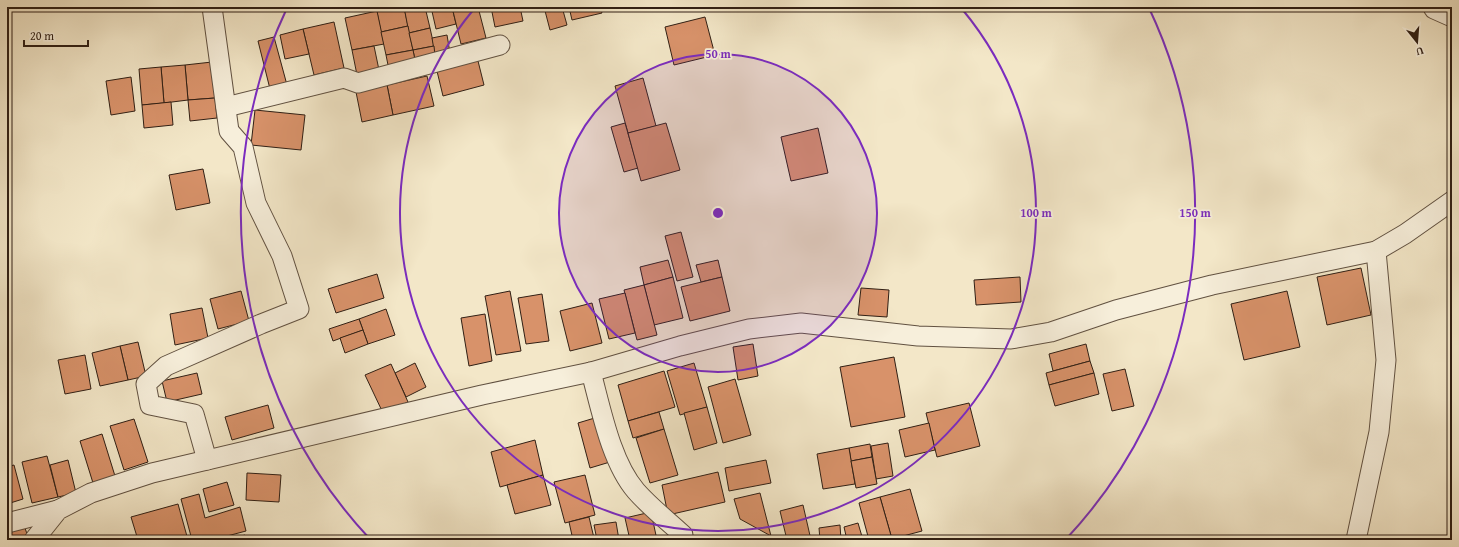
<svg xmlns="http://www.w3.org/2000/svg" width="1459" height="547" font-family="'Gentium Book Plus',serif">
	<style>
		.building { fill: #d8926a; stroke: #301f14 }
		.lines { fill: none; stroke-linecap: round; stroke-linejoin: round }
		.street-casing { stroke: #615141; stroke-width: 21 }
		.street { stroke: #f7efdb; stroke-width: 19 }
		.ring { fill: none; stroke: #7b2cbf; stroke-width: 2 }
		.centre { fill: #7b2cbf; stroke: #f7efdb; stroke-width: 2 }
		.ring-label { font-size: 12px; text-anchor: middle; font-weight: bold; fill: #7b2cbf; stroke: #f7efdb; stroke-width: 3.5; stroke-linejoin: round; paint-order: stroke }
	</style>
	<rect width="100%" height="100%" fill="#f3e7c8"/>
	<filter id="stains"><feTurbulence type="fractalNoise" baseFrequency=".005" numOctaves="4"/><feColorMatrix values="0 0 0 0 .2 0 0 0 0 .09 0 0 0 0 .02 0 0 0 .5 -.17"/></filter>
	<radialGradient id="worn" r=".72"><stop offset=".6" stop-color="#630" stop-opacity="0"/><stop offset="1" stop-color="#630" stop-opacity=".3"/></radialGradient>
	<!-- building -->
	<g class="building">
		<path d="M 376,7 L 404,7 L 408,26 L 381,32 Z"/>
		<path d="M 404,7 L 425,7 L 430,28 L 409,33 Z"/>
		<path d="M 431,7 L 452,7 L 456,24 L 436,29 Z"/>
		<path d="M 452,7 L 478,7 L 486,38 L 461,44 Z"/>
		<path d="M 491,7 L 520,7 L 523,21 L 495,27 Z"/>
		<path d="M 544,7 L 562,7 L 567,25 L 550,30 Z"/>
		<path d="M 569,7 L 600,7 L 602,13 L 572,20 Z"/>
		<path d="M 377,11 L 384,44 L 352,50 L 345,18 Z"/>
		<path d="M 705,17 L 715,55 L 674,65 L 665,27 Z"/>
		<path d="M 334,22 L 344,68 L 314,75 L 303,29 Z"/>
		<path d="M 408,26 L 413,50 L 386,55 L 381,32 Z"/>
		<path d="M 430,28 L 434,46 L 413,50 L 409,33 Z"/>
		<path d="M 303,29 L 309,54 L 285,59 L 280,35 Z"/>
		<path d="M 447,35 L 450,53 L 435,56 L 432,38 Z"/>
		<path d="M 274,37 L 287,85 L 270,89 L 258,41 Z"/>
		<path d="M 374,46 L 379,70 L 357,75 L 352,50 Z"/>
		<path d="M 434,46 L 435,56 L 415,60 L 413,50 Z"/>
		<path d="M 413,50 L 415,60 L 388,65 L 386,55 Z"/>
		<path d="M 477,57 L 484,85 L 443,96 L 436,67 Z"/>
		<path d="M 212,62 L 215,98 L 188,100 L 185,65 Z"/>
		<path d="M 185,65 L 188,100 L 164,103 L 161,67 Z"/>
		<path d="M 161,67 L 164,103 L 142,105 L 139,69 Z"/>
		<path d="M 427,76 L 434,106 L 393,115 L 387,85 Z"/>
		<path d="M 131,77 L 135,111 L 111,115 L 106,81 Z"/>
		<path d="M 643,78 L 656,126 L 628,133 L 615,86 Z"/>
		<path d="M 387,85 L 393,115 L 362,122 L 356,92 Z"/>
		<path d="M 215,98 L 217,118 L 190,121 L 188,100 Z"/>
		<path d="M 171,102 L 173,125 L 144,128 L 142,105 Z"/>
		<path d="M 255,110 L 305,115 L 301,150 L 251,145 Z"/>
		<path d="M 625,123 L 638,168 L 624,172 L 611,127 Z"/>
		<path d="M 666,123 L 680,170 L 641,181 L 628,133 Z"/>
		<path d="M 818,128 L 828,173 L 791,181 L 781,137 Z"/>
		<path d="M 203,169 L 210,203 L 176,210 L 169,175 Z"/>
		<path d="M 681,232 L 693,277 L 677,281 L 665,236 Z"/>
		<path d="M 668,260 L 673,277 L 644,285 L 640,267 Z"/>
		<path d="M 718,260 L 722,277 L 701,282 L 696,265 Z"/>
		<path d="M 1361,268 L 1371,315 L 1327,325 L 1317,277 Z"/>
		<path d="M 377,274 L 384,298 L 336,313 L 328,289 Z"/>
		<path d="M 673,277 L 683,318 L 654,325 L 644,285 Z"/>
		<path d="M 722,277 L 730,311 L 690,321 L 681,287 Z"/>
		<path d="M 1020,277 L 1021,302 L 976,305 L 974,280 Z"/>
		<path d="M 644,285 L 657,335 L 637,340 L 624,290 Z"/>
		<path d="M 861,288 L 889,290 L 887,317 L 858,315 Z"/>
		<path d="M 241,291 L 249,321 L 218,329 L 210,299 Z"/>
		<path d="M 510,291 L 521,351 L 496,355 L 485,296 Z"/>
		<path d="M 1287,291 L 1300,347 L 1244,360 L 1231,304 Z"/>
		<path d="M 625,293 L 635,333 L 609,339 L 599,299 Z"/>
		<path d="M 542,294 L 549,341 L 526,344 L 518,298 Z"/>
		<path d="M 592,303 L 602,343 L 570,351 L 560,311 Z"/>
		<path d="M 202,308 L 208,338 L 175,345 L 170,314 Z"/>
		<path d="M 386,309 L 395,335 L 368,344 L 359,319 Z"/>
		<path d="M 485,314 L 492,361 L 469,366 L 461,318 Z"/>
		<path d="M 359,319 L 363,330 L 333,341 L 329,329 Z"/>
		<path d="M 363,330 L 368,344 L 345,353 L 340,338 Z"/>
		<path d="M 138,342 L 146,376 L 128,380 L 120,346 Z"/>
		<path d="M 753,344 L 758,376 L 738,380 L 733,347 Z"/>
		<path d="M 1086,344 L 1090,361 L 1053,371 L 1049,354 Z"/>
		<path d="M 120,346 L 128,380 L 100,386 L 92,353 Z"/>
		<path d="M 85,355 L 91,389 L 65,394 L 58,360 Z"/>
		<path d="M 894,357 L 905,417 L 851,427 L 840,367 Z"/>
		<path d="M 1090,361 L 1094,373 L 1049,385 L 1046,373 Z"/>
		<path d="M 415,363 L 426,387 L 406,397 L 395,373 Z"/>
		<path d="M 694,363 L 707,407 L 680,415 L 667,371 Z"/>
		<path d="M 391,364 L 408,402 L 383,413 L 365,375 Z"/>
		<path d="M 1125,369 L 1134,406 L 1112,411 L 1103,374 Z"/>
		<path d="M 664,371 L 675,407 L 628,421 L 618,385 Z"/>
		<path d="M 197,373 L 202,394 L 167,402 L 162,381 Z"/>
		<path d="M 1094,373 L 1099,394 L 1055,406 L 1049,385 Z"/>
		<path d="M 735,379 L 751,435 L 723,443 L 708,387 Z"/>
		<path d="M 969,403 L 980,446 L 937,457 L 926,413 Z"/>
		<path d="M 268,405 L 274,428 L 232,440 L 225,417 Z"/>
		<path d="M 707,407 L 717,443 L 694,450 L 684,413 Z"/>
		<path d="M 659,412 L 664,429 L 633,438 L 628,421 Z"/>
		<path d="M 598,417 L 610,462 L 590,468 L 578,423 Z"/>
		<path d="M 134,419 L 148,462 L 124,470 L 110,426 Z"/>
		<path d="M 929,423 L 935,450 L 905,457 L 899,430 Z"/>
		<path d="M 664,429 L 678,475 L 650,483 L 636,438 Z"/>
		<path d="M 102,434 L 115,476 L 93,483 L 80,441 Z"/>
		<path d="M 535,440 L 543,475 L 500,487 L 491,452 Z"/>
		<path d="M 888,443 L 893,476 L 876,479 L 871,446 Z"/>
		<path d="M 870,444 L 872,457 L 851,461 L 849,448 Z"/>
		<path d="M 849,448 L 855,484 L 823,489 L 817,454 Z"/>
		<path d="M 47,456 L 58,497 L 32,503 L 22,462 Z"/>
		<path d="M 872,457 L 877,484 L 856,488 L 851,461 Z"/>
		<path d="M 68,460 L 76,493 L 58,497 L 50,465 Z"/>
		<path d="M 766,460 L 771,483 L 729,491 L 725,468 Z"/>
		<path d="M 14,465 L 23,499 L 7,504 L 7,467 Z"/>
		<path d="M 718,472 L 725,502 L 668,515 L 662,485 Z"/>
		<path d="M 247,473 L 281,475 L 279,502 L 246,500 Z"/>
		<path d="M 543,475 L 551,505 L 515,514 L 507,485 Z"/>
		<path d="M 585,475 L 595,515 L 565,523 L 554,482 Z"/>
		<path d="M 227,482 L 234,505 L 209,512 L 203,489 Z"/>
		<path d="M 910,489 L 922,531 L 892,539 L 880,497 Z"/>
		<path d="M 760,493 L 771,536 L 740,519 L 734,499 Z"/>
		<path d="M 199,494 L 205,518 L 240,507 L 246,531 L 212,540 L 192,540 L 181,499 Z"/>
		<path d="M 880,497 L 892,539 L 869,540 L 859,503 Z"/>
		<path d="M 178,504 L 188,540 L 138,540 L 131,517 Z"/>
		<path d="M 803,505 L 811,540 L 787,540 L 780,511 Z"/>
		<path d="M 651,512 L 657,540 L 630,540 L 625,518 Z"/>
		<path d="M 589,517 L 594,538 L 586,540 L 573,540 L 569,522 Z"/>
		<path d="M 616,522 L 619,540 L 597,540 L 594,525 Z"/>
		<path d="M 858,523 L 863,540 L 847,540 L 844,527 Z"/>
		<path d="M 24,525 L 29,540 L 7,540 L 7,530 Z"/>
		<path d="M 840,525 L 841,540 L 820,540 L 819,528 Z"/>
		<path d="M 245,535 L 247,540 L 226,540 Z"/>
	</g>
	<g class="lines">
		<defs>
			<g id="street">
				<path d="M 1433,7 L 1434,9 L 1452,17"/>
				<path d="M 226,107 L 344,78 L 358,83 L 500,45"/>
				<path d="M 591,372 C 601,409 611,462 636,491 C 650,507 668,521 683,535"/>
				<path d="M 207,460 L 194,414 L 150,405 L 146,384 L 166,366 L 261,324 L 299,309 L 282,256 L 256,203 L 243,147 L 229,131 L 212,7"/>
				<path d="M 7,523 L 58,510"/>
				<path d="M 34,540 L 58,510 L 91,493 L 152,473 L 482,395 L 591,372 L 680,346 L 749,329 L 801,323 L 918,336 L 1011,339 L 1051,332 L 1116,310 L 1212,285 L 1376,251 L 1405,234 L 1452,201"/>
				<path d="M 1356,540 L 1379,432 L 1386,360 L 1376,251"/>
			</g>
		</defs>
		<!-- street casing -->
		<use href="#street" class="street-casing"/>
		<!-- street -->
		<use href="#street" class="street"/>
	</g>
	<!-- distance rings -->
	<circle cx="718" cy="213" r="159" fill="#7b2cbf" fill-opacity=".12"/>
	<g class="ring">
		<circle cx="718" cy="213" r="159"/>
		<path d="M962 9A318 318 0 1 1 474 9"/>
		<path d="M369 538A477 477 0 0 1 287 8M1149 8A477 477 0 0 1 1067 538"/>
	</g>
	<circle cx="718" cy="213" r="6" class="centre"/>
	<g class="ring-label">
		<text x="718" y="58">50 m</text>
		<text x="1036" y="217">100 m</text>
		<text x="1195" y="217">150 m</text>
	</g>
	<!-- margin -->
	<rect width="1459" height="547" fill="none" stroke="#f3e7c8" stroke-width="24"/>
	<rect x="8" y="8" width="1443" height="531" fill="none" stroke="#301f14" stroke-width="2"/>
	<rect x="12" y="12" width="1435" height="523" fill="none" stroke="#301f14"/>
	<!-- north arrow -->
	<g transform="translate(1417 42) rotate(163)" stroke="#f7efdb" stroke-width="3" paint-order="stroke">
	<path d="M0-3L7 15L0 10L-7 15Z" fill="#301f14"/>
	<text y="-6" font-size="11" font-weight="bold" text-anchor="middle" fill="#301f14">U</text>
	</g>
	<!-- scale -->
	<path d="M24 40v6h64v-6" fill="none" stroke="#301f14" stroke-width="2"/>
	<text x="30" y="40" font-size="12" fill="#301f14" stroke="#f7efdb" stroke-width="3" paint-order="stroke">20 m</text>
	<rect width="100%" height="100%" filter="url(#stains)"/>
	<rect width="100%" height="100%" fill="url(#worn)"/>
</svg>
